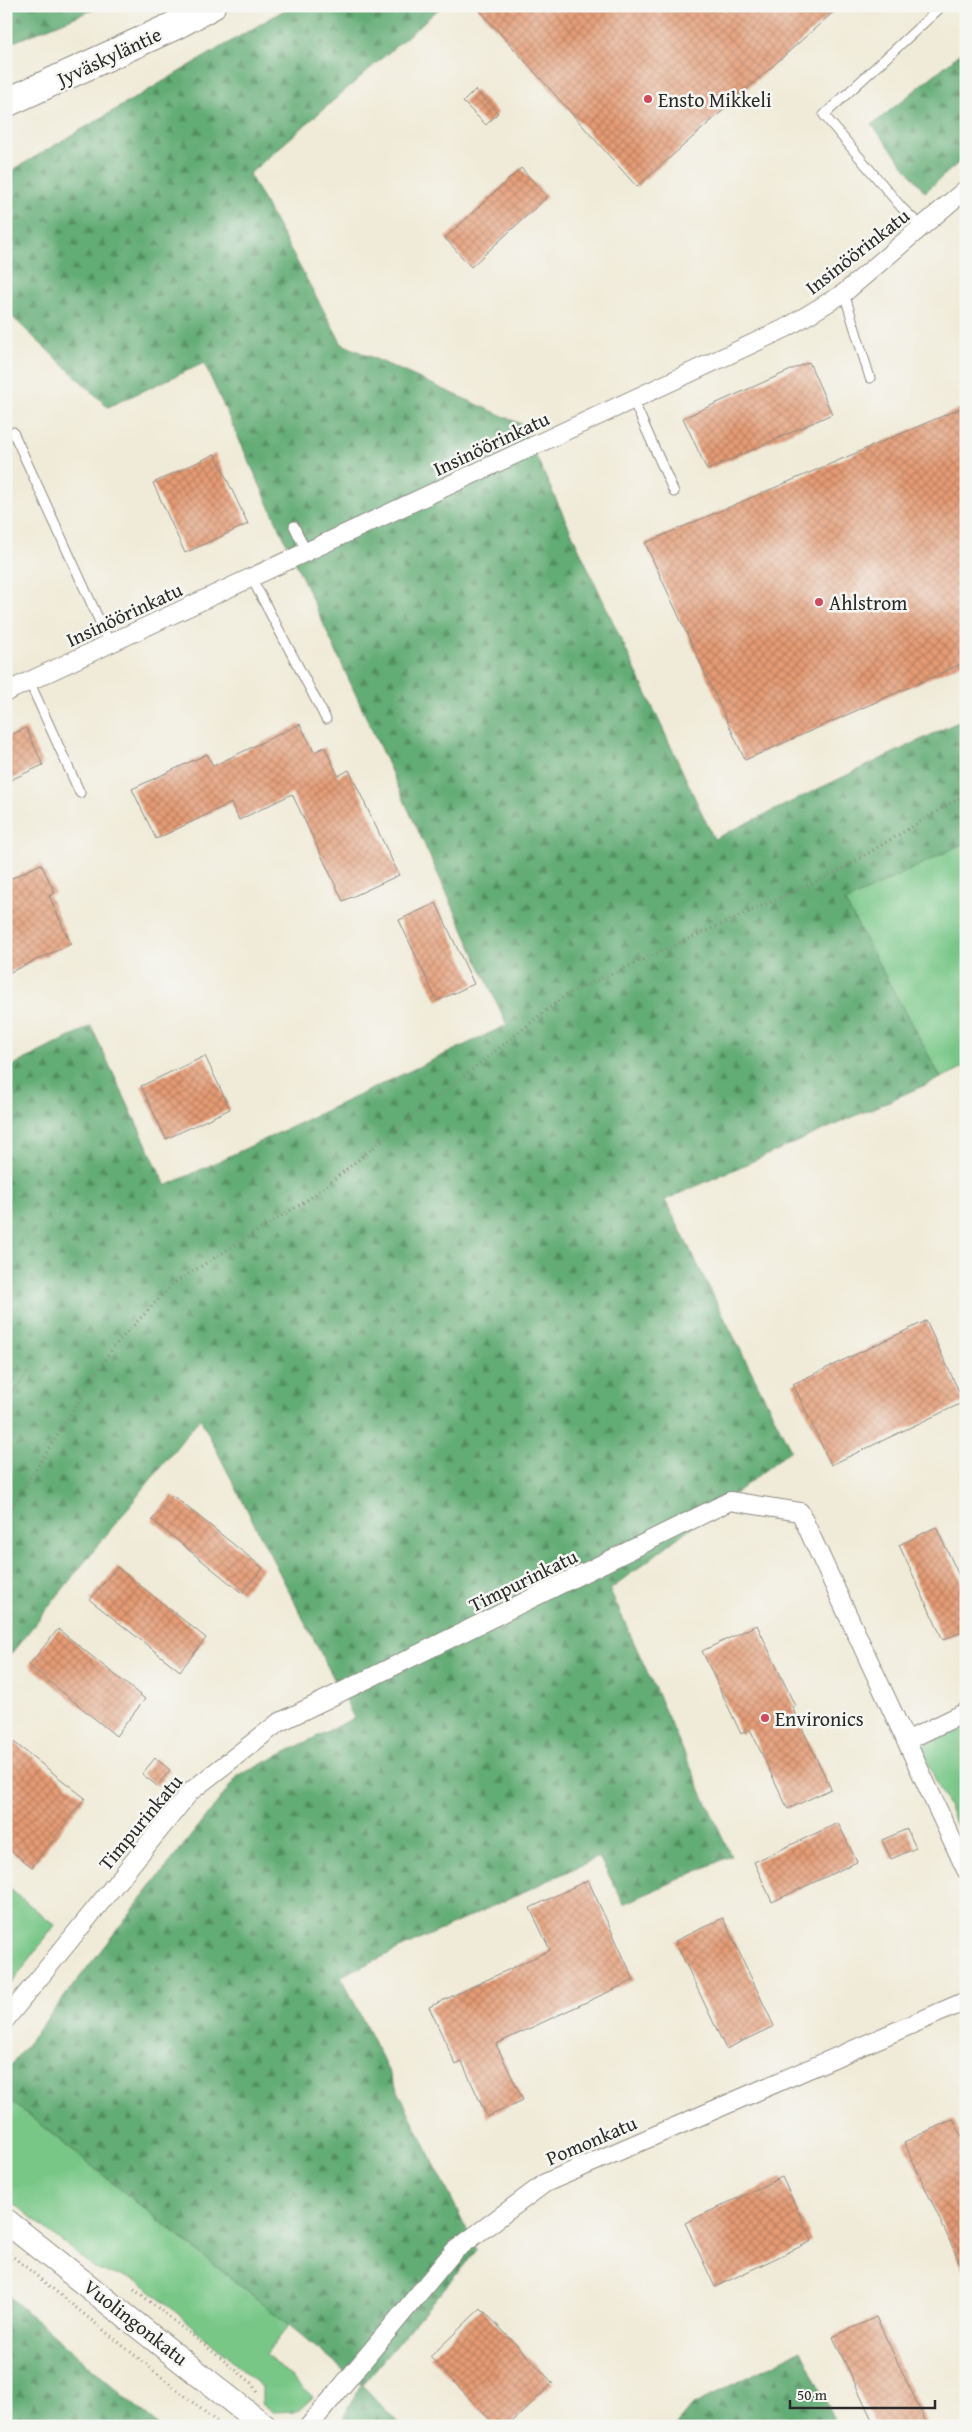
<svg xmlns="http://www.w3.org/2000/svg" width="972" height="2432" font-family="'Gentium Book Plus',serif">
	<style>
		.green { fill: #78c787; stroke: #527959 }
		.forest { fill: url(#forest-firs); stroke: #466c50 }
		.building { fill: url(#building-cross-hatch) }
		.lines { fill: none; stroke-linecap: round; stroke-linejoin: round }
		.lane-casing { stroke: #8e8b82; stroke-width: 11 }
		.street-casing { stroke: #8e8b82; stroke-width: 20 }
		.secondary-casing { stroke: #8e8b82; stroke-width: 26 }
		.highway-casing { stroke: #8e8b82; stroke-width: 30 }
		.path { stroke: #8e8b82; stroke-width: 3; stroke-dasharray: 1 4; stroke-linecap: butt }
		.lane { stroke: #fff; stroke-width: 9 }
		.street { stroke: #fff; stroke-width: 18 }
		.secondary { stroke: #fff; stroke-width: 24 }
		.highway { stroke: #fff; stroke-width: 28 }
		.poi-dot { fill: #d1495b; stroke: #f6f6f2; stroke-width: 2 }
		.labels { text-anchor: middle; dominant-baseline: central; stroke-width: 5; stroke-linejoin: round; paint-order: stroke }
		.street-label { font-size: 20px; fill: #2b2b2b; stroke: #f6f6f2 }
		.poi-label { font-size: 20px; fill: #2b2b2b; stroke: #f6f6f2; text-anchor: start }
	</style>
	<defs>
		<pattern id="forest-firs" width="22" height="20" patternUnits="userSpaceOnUse" patternTransform="scale(1.25)"><rect width="22" height="20" fill="#62ac74"/><path d="M5 1l3.5 6h-7zM16 11l3.5 6h-7z" fill="#518c5f"/></pattern>
		<pattern id="building-cross-hatch" width="8" height="8" patternUnits="userSpaceOnUse" patternTransform="scale(1.25)"><rect width="8" height="8" fill="#e59b75"/><path d="M0 0l8 8M0 8l8-8" fill="none" stroke="#ba7f60"/></pattern>
	</defs>
	<rect width="100%" height="100%" fill="#f6f6f2"/>
	<filter id="ink" filterUnits="userSpaceOnUse"><feTurbulence type="fractalNoise" baseFrequency=".02" numOctaves="2"/><feDisplacementMap in="SourceGraphic" scale="10" xChannelSelector="R" yChannelSelector="G"/><feConvolveMatrix kernelMatrix="1 2 1 2 8 2 1 2 1" color-interpolation-filters="sRGB"/></filter>
	<filter id="wash" filterUnits="userSpaceOnUse"><feTurbulence type="fractalNoise" baseFrequency=".0096" numOctaves="4" result="noise"/><feDisplacementMap in="SourceGraphic" scale="20" xChannelSelector="R" yChannelSelector="G"/><feGaussianBlur stdDeviation="1.12" result="paint"/><feColorMatrix in="noise" values="0 0 0 0 0 0 0 0 0 0 0 0 0 0 0 0 0 1.4 0 .05"/><feComposite in="paint" operator="in"/></filter>
	<g filter="url(#wash)">
		<rect width="100%" height="100%" fill="#f0ebd8"/>
		<!-- green -->
		<g class="green">
			<path d="M 966,842 L 966,1066 L 941,1078 L 844,902 Z"/>
			<path d="M 966,1726 L 966,1845 L 920,1746 Z"/>
			<path d="M 6,1886 L 55,1925 L 6,1991 Z"/>
			<path d="M 6,2097 L 289,2325 L 266,2355 L 313,2397 L 298,2411 L 273,2412 L 262,2403 L 262,2387 L 140,2281 L 97,2270 L 6,2197 Z"/>
		</g>
		<!-- forest -->
		<g class="forest">
			<path d="M 6,6 L 102,6 L 6,45 Z"/>
			<path d="M 291,6 L 442,6 L 249,174 L 342,344 L 521,424 L 714,839 L 966,718 L 966,842 L 845,902 L 941,1078 L 665,1200 L 791,1450 L 610,1590 L 731,1856 L 624,1904 L 599,1857 L 341,1976 L 477,2250 L 362,2385 L 401,2426 L 339,2426 L 361,2385 L 289,2325 L 6,2097 L 6,2071 L 238,1776 L 354,1718 L 200,1418 L 6,1660 L 6,1404 L 31,1370 L 6,1402 L 6,1069 L 91,1026 L 166,1186 L 507,1025 L 204,363 L 108,407 L 6,311 L 6,174 Z"/>
			<path d="M 966,49 L 966,156 L 925,192 L 872,125 Z"/>
			<path d="M 6,2294 L 159,2426 L 6,2426 Z"/>
			<path d="M 801,2350 L 837,2426 L 675,2426 L 693,2405 Z"/>
		</g>
		<g id="blocks">
			<!-- building -->
			<g class="building">
				<path d="M 476,6 L 840,6 L 637,187 Z"/>
				<path d="M 475,90 L 498,113 L 486,125 L 463,102 Z"/>
				<path d="M 521,168 L 547,197 L 471,267 L 445,238 Z"/>
				<path d="M 809,362 L 832,414 L 707,470 L 683,418 Z"/>
				<path d="M 966,406 L 966,662 L 745,760 L 645,543 Z"/>
				<path d="M 215,454 L 248,524 L 185,553 L 153,483 Z"/>
				<path d="M 300,724 L 314,752 L 325,747 L 338,776 L 349,770 L 399,875 L 343,901 L 292,794 L 239,820 L 231,803 L 156,839 L 132,789 L 207,754 L 213,766 Z"/>
				<path d="M 26,728 L 43,765 L 6,782 L 6,737 Z"/>
				<path d="M 41,864 L 55,893 L 49,896 L 71,944 L 6,974 L 6,881 Z"/>
				<path d="M 436,903 L 474,984 L 437,1001 L 399,920 Z"/>
				<path d="M 205,1056 L 230,1109 L 166,1139 L 141,1086 Z"/>
				<path d="M 926,1321 L 964,1402 L 831,1465 L 793,1384 Z"/>
				<path d="M 172,1495 L 263,1568 L 242,1593 L 152,1520 Z"/>
				<path d="M 936,1527 L 966,1590 L 966,1630 L 943,1640 L 899,1545 Z"/>
				<path d="M 117,1567 L 206,1638 L 180,1671 L 90,1600 Z"/>
				<path d="M 757,1625 L 795,1706 L 792,1707 L 831,1789 L 788,1809 L 750,1729 L 741,1734 L 702,1651 Z"/>
				<path d="M 58,1629 L 145,1699 L 116,1736 L 29,1665 Z"/>
				<path d="M 6,1736 L 85,1798 L 32,1867 L 6,1847 Z"/>
				<path d="M 155,1758 L 170,1770 L 157,1786 L 142,1774 Z"/>
				<path d="M 838,1823 L 857,1862 L 772,1902 L 754,1862 Z"/>
				<path d="M 907,1829 L 916,1848 L 891,1859 L 882,1840 Z"/>
				<path d="M 588,1880 L 634,1980 L 496,2044 L 523,2100 L 487,2117 L 462,2062 L 456,2065 L 429,2007 L 550,1950 L 530,1908 Z"/>
				<path d="M 723,1918 L 774,2026 L 726,2049 L 675,1941 Z"/>
				<path d="M 953,2119 L 966,2146 L 966,2276 L 904,2142 Z"/>
				<path d="M 782,2177 L 812,2241 L 715,2287 L 685,2223 Z"/>
				<path d="M 481,2308 L 553,2383 L 508,2426 L 496,2426 L 430,2357 Z"/>
				<path d="M 876,2317 L 928,2426 L 875,2426 L 833,2337 Z"/>
			</g>
		</g>
	</g>
	<g filter="url(#ink)">
		<use href="#blocks" fill-opacity="0" stroke="#8e8b82" stroke-width="1"/>
		<g class="lines">
			<defs>
				<g id="lane">
					<path d="M 922,227 L 902,208 L 824,115 L 942,6"/>
					<path d="M 844,293 L 870,378"/>
					<path d="M 633,400 L 674,492"/>
					<path d="M 13,432 L 110,644"/>
					<path d="M 294,526 L 307,553"/>
					<path d="M 252,579 L 326,719"/>
					<path d="M 29,681 L 80,793"/>
				</g>
				<g id="street">
					<path d="M 6,692 L 786,328 L 844,293 L 966,189"/>
					<path d="M 906,1741 L 966,1712"/>
					<path d="M 6,2019 L 190,1792 L 278,1723 L 730,1501 L 800,1512 L 966,1870"/>
					<path d="M 309,2426 L 454,2251 L 545,2183 L 966,2001"/>
				</g>
				<path id="secondary" d="M 6,2221 L 264,2426"/>
				<path id="highway" d="M 6,103 L 176,25 L 211,6"/>
			</defs>
			<!-- lane casing -->
			<use href="#lane" class="lane-casing"/>
			<!-- street casing -->
			<use href="#street" class="street-casing"/>
			<!-- secondary casing -->
			<use href="#secondary" class="secondary-casing"/>
			<!-- highway casing -->
			<use href="#highway" class="highway-casing"/>
			<!-- path -->
			<g class="path">
				<path d="M 6,1516 L 114,1346 L 174,1283 L 309,1199 L 567,994 L 837,872 L 966,794"/>
				<path d="M 6,2251 L 222,2426"/>
				<path d="M 134,2289 L 252,2383 L 257,2393"/>
			</g>
			<!-- lane -->
			<use href="#lane" class="lane"/>
			<!-- street -->
			<use href="#street" class="street"/>
			<!-- secondary -->
			<use href="#secondary" class="secondary"/>
			<!-- highway -->
			<use href="#highway" class="highway"/>
		</g>
	</g>
	<!-- markers -->
	<g class="poi-dot">
		<circle cx="648" cy="99" r="5"/>
		<circle cx="819" cy="602" r="5"/>
		<circle cx="765" cy="1718" r="5"/>
	</g>
	<g class="labels">
		<!-- street labels -->
		<g class="street-label">
			<text transform="translate(109 56) rotate(-25)">Jyväskyläntie</text>
			<text transform="translate(857 251) rotate(-38)">Insinöörinkatu</text>
			<text transform="translate(491 443) rotate(-25)">Insinöörinkatu</text>
			<text transform="translate(124 614) rotate(-25)">Insinöörinkatu</text>
			<text transform="translate(523 1580) rotate(-26)">Timpurinkatu</text>
			<text transform="translate(140 1822) rotate(-50)">Timpurinkatu</text>
			<text transform="translate(591 2140) rotate(-23)">Pomonkatu</text>
			<text transform="translate(136 2322) rotate(38)">Vuolingonkatu</text>
		</g>
		<!-- poi labels -->
		<g class="poi-label">
			<text x="658" y="99">Ensto Mikkeli</text>
			<text x="829" y="602">Ahlstrom</text>
			<text x="775" y="1718">Environics</text>
		</g>
	</g>
	<!-- margin -->
	<rect width="972" height="2432" fill="none" stroke="#f6f6f2" stroke-width="25"/>
	<!-- scale -->
	<path d="M790 2400v8h145v-8" fill="none" stroke="#2b2b2b" stroke-width="2.5"/>
	<text x="797" y="2400" font-size="15" fill="#2b2b2b" stroke="#f6f6f2" stroke-width="4" paint-order="stroke">50 m</text>
</svg>
